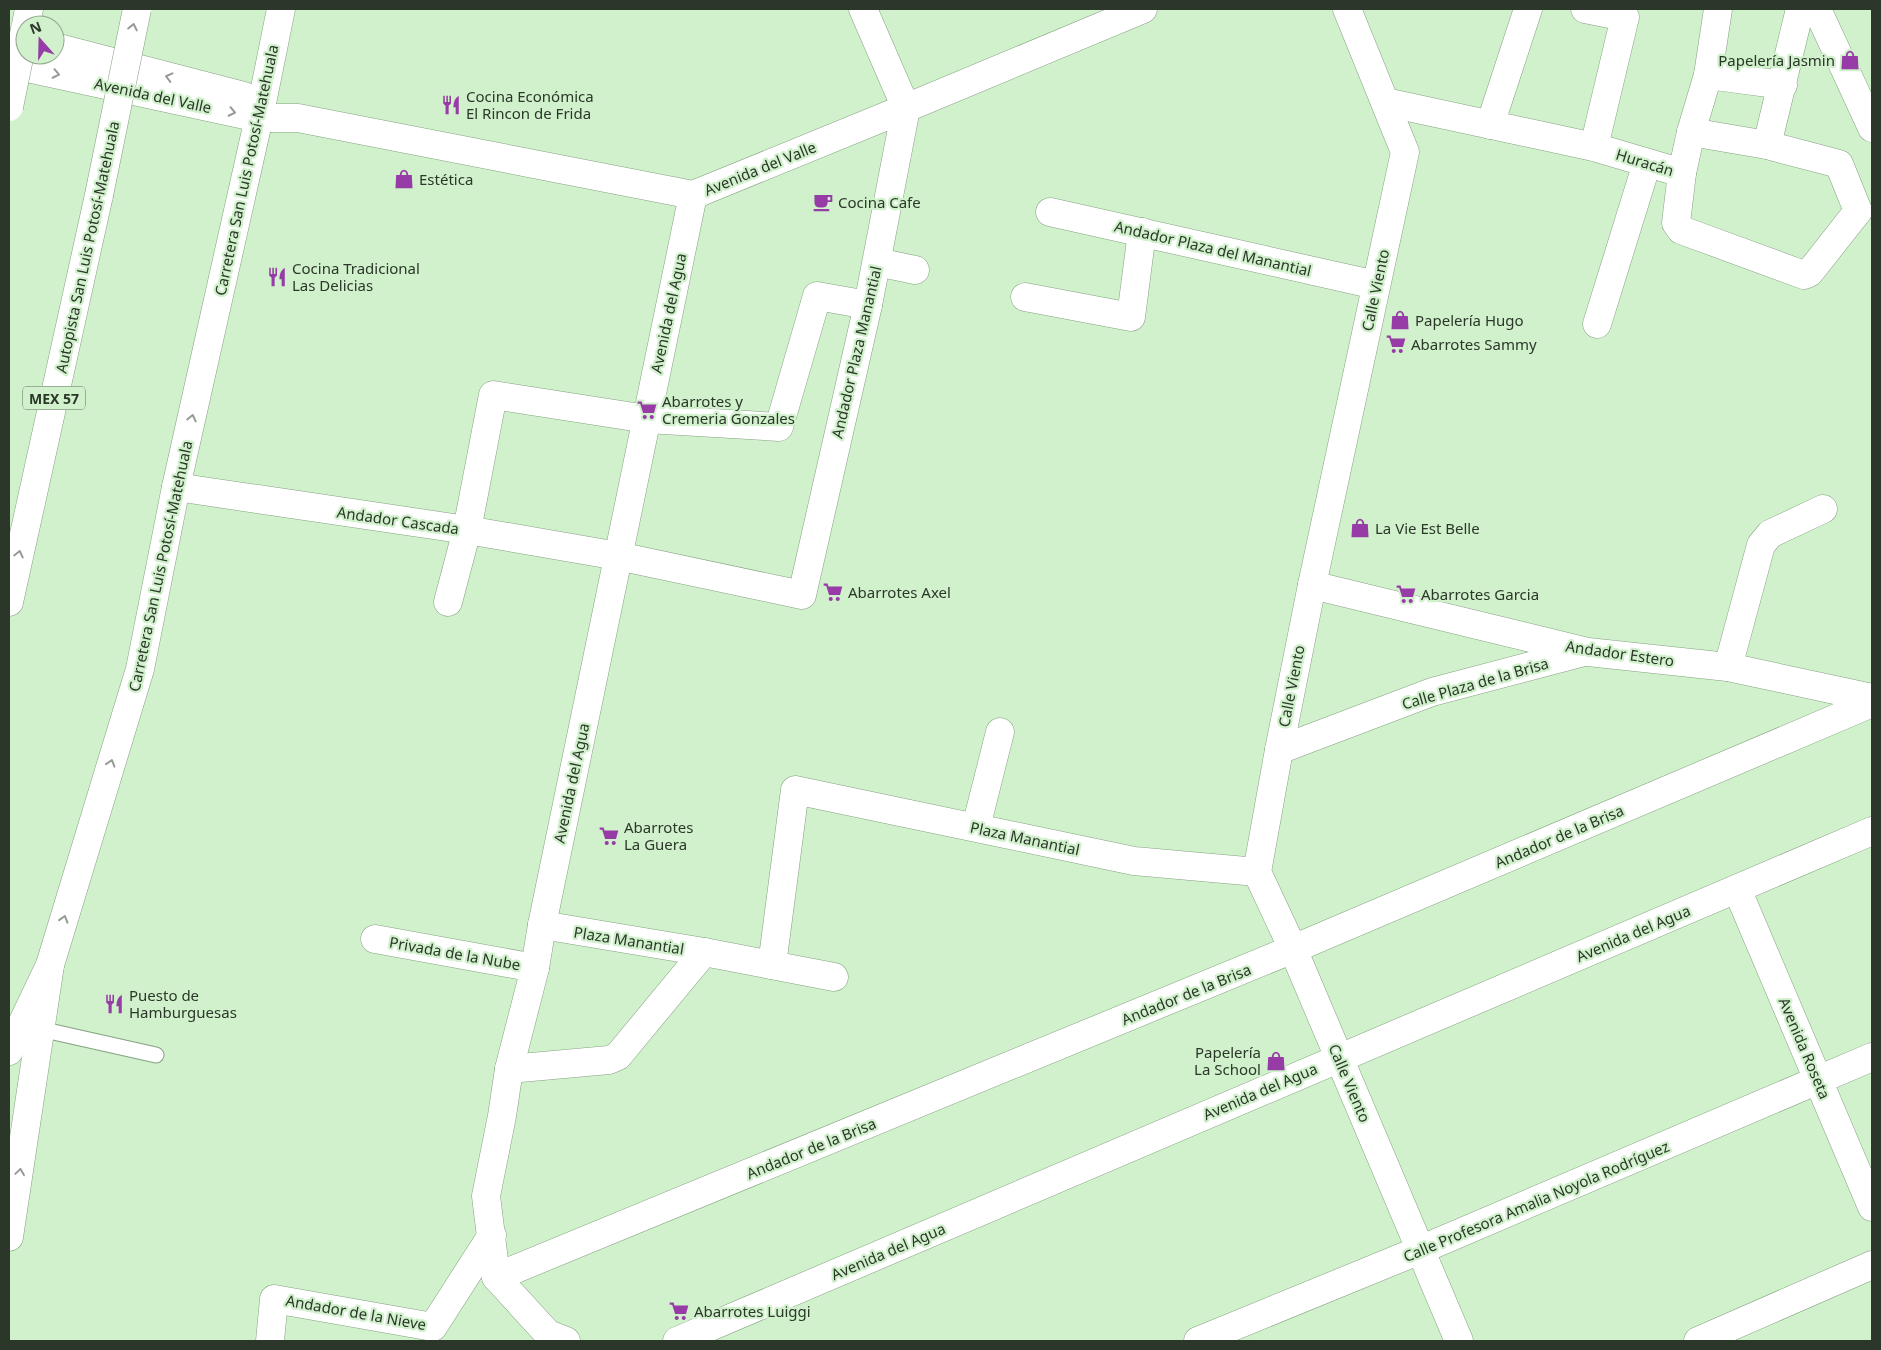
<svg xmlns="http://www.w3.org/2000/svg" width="1881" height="1350" font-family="'Noto Sans',sans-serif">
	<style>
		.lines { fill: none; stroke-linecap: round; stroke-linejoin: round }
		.lane-casing { stroke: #85a281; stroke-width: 17 }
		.street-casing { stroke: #85a281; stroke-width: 29 }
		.secondary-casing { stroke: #85a281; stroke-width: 29 }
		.primary-casing { stroke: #85a281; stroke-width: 29 }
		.highway-casing { stroke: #85a281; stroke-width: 29 }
		.lane { stroke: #fff; stroke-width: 15 }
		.street { stroke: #fff; stroke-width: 28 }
		.secondary { stroke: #fff; stroke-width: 28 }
		.primary { stroke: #fff; stroke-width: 28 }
		.highway { stroke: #fff; stroke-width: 28 }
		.highway-bridge-casing { stroke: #85a281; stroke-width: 29; stroke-linecap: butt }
		.highway-bridge { stroke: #fff; stroke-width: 28 }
		.oneway { stroke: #959b94 }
		.labels { text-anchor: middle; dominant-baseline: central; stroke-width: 4.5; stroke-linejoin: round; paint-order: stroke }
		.shield { fill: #d1f0cc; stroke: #5d6e5a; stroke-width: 1 }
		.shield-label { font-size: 14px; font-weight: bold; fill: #2b3729 }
		.poi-label { font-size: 15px; fill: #2b3729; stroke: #d1f0cc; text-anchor: start }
		.street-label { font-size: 15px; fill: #2b3729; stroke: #d1f0cc }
	</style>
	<rect width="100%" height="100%" fill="#d1f0cc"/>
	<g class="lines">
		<defs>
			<path id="lane" d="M 40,1029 L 156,1055"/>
			<g id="street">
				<path d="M 1347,9 L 1405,152 L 1312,585 L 1279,750 L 1257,872 L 1293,949 L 1459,1341"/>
				<path d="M 1585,9 L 1625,17 L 1594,147"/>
				<path d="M 1718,9 L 1708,75 L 1691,132 L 1682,173 L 1676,223 L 1681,230 L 1804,275 L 1809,273 L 1814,267 L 1858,211"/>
				<path d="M 1817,9 L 1872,128"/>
				<path d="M 1708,75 L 1783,85"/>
				<path d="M 1385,102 L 1594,147 L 1682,173"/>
				<path d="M 1490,125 L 1528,9"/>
				<path d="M 1691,132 L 1767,145 L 1839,164 L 1858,211"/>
				<path d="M 1767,145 L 1800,9"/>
				<path d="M 1050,212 L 1376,285"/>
				<path d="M 877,262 L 915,270"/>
				<path d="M 1025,297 L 1131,317 L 1142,232"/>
				<path d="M 1597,324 L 1647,163"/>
				<path d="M 176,487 L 467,530 L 618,556 L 802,595 L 868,305 L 906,108 L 863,9"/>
				<path d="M 1312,585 L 1588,652 L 1728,667 L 1872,698"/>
				<path d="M 448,602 L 467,530 L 493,395 L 647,419 L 779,427 L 817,296 L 868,305"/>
				<path d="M 1728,667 L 1761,545 L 1770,534 L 1823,509"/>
				<path d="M 1279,750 L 1432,692 L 1584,652"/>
				<path d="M 976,827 L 1000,732"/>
				<path d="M 1737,889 L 1872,1207"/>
				<path d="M 542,925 L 704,952 L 834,977"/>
				<path d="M 375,939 L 535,968"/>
				<path d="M 772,965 L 795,790 L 1134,861 L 1257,872"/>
				<path d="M 509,1069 L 609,1060 L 618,1056 L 704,952"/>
				<path d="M 496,1277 L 1293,949 L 1872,703"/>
				<path d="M 270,1341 L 274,1299 L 433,1327 L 492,1235"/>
				<path d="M 566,1341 L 548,1334 L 496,1277 L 486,1196 L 502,1116 L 509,1069 L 535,968 L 542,925 L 693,195"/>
				<path d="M 677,1341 L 1872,831"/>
				<path d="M 1198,1341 L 1420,1250 L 1872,1057"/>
				<path d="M 1698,1341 L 1872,1265"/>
			</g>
			<g id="secondary">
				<path d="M 55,47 L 244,96"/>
				<path d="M 9,64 L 259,118 L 298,118 L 693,195 L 906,108 L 1143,9"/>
			</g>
			<path id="primary" d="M 9,1237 L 50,965 L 140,669 L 176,487 L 260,113 L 281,9"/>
			<g id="highway">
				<path d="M 26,25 L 29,9"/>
				<path d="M 9,602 L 99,195"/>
				<path d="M 9,1051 L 50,965"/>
			</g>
		</defs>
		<!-- lane casing -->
		<use href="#lane" class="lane-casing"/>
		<!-- street casing -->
		<use href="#street" class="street-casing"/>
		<!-- secondary casing -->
		<use href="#secondary" class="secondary-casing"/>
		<!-- primary casing -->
		<use href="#primary" class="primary-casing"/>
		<!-- highway casing -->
		<use href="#highway" class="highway-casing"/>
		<!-- lane -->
		<use href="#lane" class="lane"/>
		<!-- street -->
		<use href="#street" class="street"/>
		<!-- secondary -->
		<use href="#secondary" class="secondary"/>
		<!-- primary -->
		<use href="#primary" class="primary"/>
		<!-- highway -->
		<use href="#highway" class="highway"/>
		<defs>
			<g id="highway-bridge">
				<path d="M 9,107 L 25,29"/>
				<path d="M 99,195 L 137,9"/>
			</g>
		</defs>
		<!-- highway-bridge casing -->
		<use href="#highway-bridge" class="highway-bridge-casing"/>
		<!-- highway-bridge -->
		<use href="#highway-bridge" class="highway-bridge"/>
	</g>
	<!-- one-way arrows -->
	<defs><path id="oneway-chevron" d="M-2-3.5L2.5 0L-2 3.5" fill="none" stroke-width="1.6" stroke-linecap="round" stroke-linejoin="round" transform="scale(1.25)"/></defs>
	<g class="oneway">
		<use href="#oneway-chevron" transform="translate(133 27) rotate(-78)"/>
		<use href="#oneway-chevron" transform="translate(56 74) rotate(12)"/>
		<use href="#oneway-chevron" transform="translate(169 77) rotate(-166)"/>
		<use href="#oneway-chevron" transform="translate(232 112) rotate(12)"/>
		<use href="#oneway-chevron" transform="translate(192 418) rotate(-77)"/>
		<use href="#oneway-chevron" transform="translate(19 554) rotate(-77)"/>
		<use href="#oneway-chevron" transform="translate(111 763) rotate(-73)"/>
		<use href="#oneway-chevron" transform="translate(64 919) rotate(-73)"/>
		<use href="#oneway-chevron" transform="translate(20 1172) rotate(-82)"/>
	</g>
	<!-- icons -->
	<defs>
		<symbol id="shop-bare" viewBox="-9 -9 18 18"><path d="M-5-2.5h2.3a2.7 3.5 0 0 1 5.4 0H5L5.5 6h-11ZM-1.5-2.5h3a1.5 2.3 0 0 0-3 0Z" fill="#973ca7" stroke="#d1f0cc" stroke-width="2.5" paint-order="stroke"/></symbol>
		<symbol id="restaurant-bare" viewBox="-9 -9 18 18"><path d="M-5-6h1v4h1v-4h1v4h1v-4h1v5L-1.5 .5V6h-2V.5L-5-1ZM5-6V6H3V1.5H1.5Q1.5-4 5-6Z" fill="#973ca7" stroke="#d1f0cc" stroke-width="2.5" paint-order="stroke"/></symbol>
		<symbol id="cafe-bare" viewBox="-9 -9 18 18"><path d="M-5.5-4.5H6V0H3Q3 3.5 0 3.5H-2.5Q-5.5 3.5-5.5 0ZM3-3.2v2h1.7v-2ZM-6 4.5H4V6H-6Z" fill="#973ca7" stroke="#d1f0cc" stroke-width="2.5" paint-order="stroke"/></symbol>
		<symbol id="supermarket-bare" viewBox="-9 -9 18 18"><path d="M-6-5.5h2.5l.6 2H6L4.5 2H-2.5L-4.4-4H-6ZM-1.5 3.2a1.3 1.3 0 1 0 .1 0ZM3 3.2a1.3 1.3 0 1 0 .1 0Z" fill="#973ca7" stroke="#d1f0cc" stroke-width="2.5" paint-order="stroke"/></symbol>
	</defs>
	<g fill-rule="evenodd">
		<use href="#shop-bare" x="1836" y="46" width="28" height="28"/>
		<use href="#restaurant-bare" x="437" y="91" width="28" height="28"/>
		<use href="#shop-bare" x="390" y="165" width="28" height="28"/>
		<use href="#cafe-bare" x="809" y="188" width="28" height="28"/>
		<use href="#restaurant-bare" x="263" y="263" width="28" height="28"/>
		<use href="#shop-bare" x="1386" y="306" width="28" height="28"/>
		<use href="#supermarket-bare" x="1382" y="330" width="28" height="28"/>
		<use href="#supermarket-bare" x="633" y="396" width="28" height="28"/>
		<use href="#shop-bare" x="1346" y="514" width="28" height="28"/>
		<use href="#supermarket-bare" x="819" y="578" width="28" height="28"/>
		<use href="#supermarket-bare" x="1392" y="580" width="28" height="28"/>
		<use href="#supermarket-bare" x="595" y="822" width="28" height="28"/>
		<use href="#restaurant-bare" x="100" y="990" width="28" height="28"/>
		<use href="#shop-bare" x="1262" y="1047" width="28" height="28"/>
		<use href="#supermarket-bare" x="665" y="1297" width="28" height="28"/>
	</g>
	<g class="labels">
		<!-- shield labels -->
		<rect class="shield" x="23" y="386.5" width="62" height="23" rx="4"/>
		<g class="shield-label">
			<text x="54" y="398">MEX 57</text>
		</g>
		<!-- poi labels -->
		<g class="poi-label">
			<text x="1835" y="60" text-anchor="end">Papelería Jasmin</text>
			<text x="466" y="96">Cocina Económica<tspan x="466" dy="17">El Rincon de Frida</tspan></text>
			<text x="419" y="179">Estética</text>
			<text x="838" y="202">Cocina Cafe</text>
			<text x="292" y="268">Cocina Tradicional<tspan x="292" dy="17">Las Delicias</tspan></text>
			<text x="1415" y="320">Papelería Hugo</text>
			<text x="1411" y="344">Abarrotes Sammy</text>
			<text x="662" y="401">Abarrotes y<tspan x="662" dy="17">Cremeria Gonzales</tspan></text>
			<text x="1375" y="528">La Vie Est Belle</text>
			<text x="848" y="592">Abarrotes Axel</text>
			<text x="1421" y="594">Abarrotes Garcia</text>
			<text x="624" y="827">Abarrotes<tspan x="624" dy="17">La Guera</tspan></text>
			<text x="129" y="995">Puesto de<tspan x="129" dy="17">Hamburguesas</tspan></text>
			<text x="1261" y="1052" text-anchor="end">Papelería<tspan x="1261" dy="17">La School</tspan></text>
			<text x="694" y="1311">Abarrotes Luiggi</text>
		</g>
		<!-- street labels -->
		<g class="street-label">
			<text transform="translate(153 95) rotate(12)">Avenida del Valle</text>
			<text transform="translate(1645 162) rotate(17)">Huracán</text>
			<text transform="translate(760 168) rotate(-22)">Avenida del Valle</text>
			<text transform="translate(246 170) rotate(-78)">Carretera San Luis Potosí-Matehuala</text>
			<text transform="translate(87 247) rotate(-78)">Autopista San Luis Potosí-Matehuala</text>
			<text transform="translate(1213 248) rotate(13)">Andador Plaza del Manantial</text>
			<text transform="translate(1375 290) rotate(-78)">Calle Viento</text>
			<text transform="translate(668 313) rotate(-78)">Avenida del Agua</text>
			<text transform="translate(856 352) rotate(-77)">Andador Plaza Manantial</text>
			<text transform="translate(398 520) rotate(8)">Andador Cascada</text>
			<text transform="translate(160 566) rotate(-78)">Carretera San Luis Potosí-Matehuala</text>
			<text transform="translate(1620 653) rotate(8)">Andador Estero</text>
			<text transform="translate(1475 683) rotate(-16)">Calle Plaza de la Brisa</text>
			<text transform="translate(1291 686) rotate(-79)">Calle Viento</text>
			<text transform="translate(571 783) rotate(-78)">Avenida del Agua</text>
			<text transform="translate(1559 836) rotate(-23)">Andador de la Brisa</text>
			<text transform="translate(1025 838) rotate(12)">Plaza Manantial</text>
			<text transform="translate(1633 933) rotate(-23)">Avenida del Agua</text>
			<text transform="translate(629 940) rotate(9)">Plaza Manantial</text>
			<text transform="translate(455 953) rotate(10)">Privada de la Nube</text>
			<text transform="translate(1186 994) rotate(-22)">Andador de la Brisa</text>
			<text transform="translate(1805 1048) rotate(67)">Avenida Roseta</text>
			<text transform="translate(1350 1083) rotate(67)">Calle Viento</text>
			<text transform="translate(1260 1091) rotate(-23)">Avenida del Agua</text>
			<text transform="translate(811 1148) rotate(-22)">Andador de la Brisa</text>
			<text transform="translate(1536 1201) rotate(-23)">Calle Profesora Amalia Noyola Rodríguez</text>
			<text transform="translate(888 1251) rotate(-23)">Avenida del Agua</text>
			<text transform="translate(356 1312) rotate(10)">Andador de la Nieve</text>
		</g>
	</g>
	<!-- border -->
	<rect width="1881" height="1350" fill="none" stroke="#2b3729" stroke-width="20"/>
	<!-- north arrow -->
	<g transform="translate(40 40) rotate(340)"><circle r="24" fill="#d1f0cc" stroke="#8fa68b"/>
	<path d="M0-4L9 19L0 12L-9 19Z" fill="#973ca7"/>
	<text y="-8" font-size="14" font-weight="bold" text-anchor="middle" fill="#2b3729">N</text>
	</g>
</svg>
